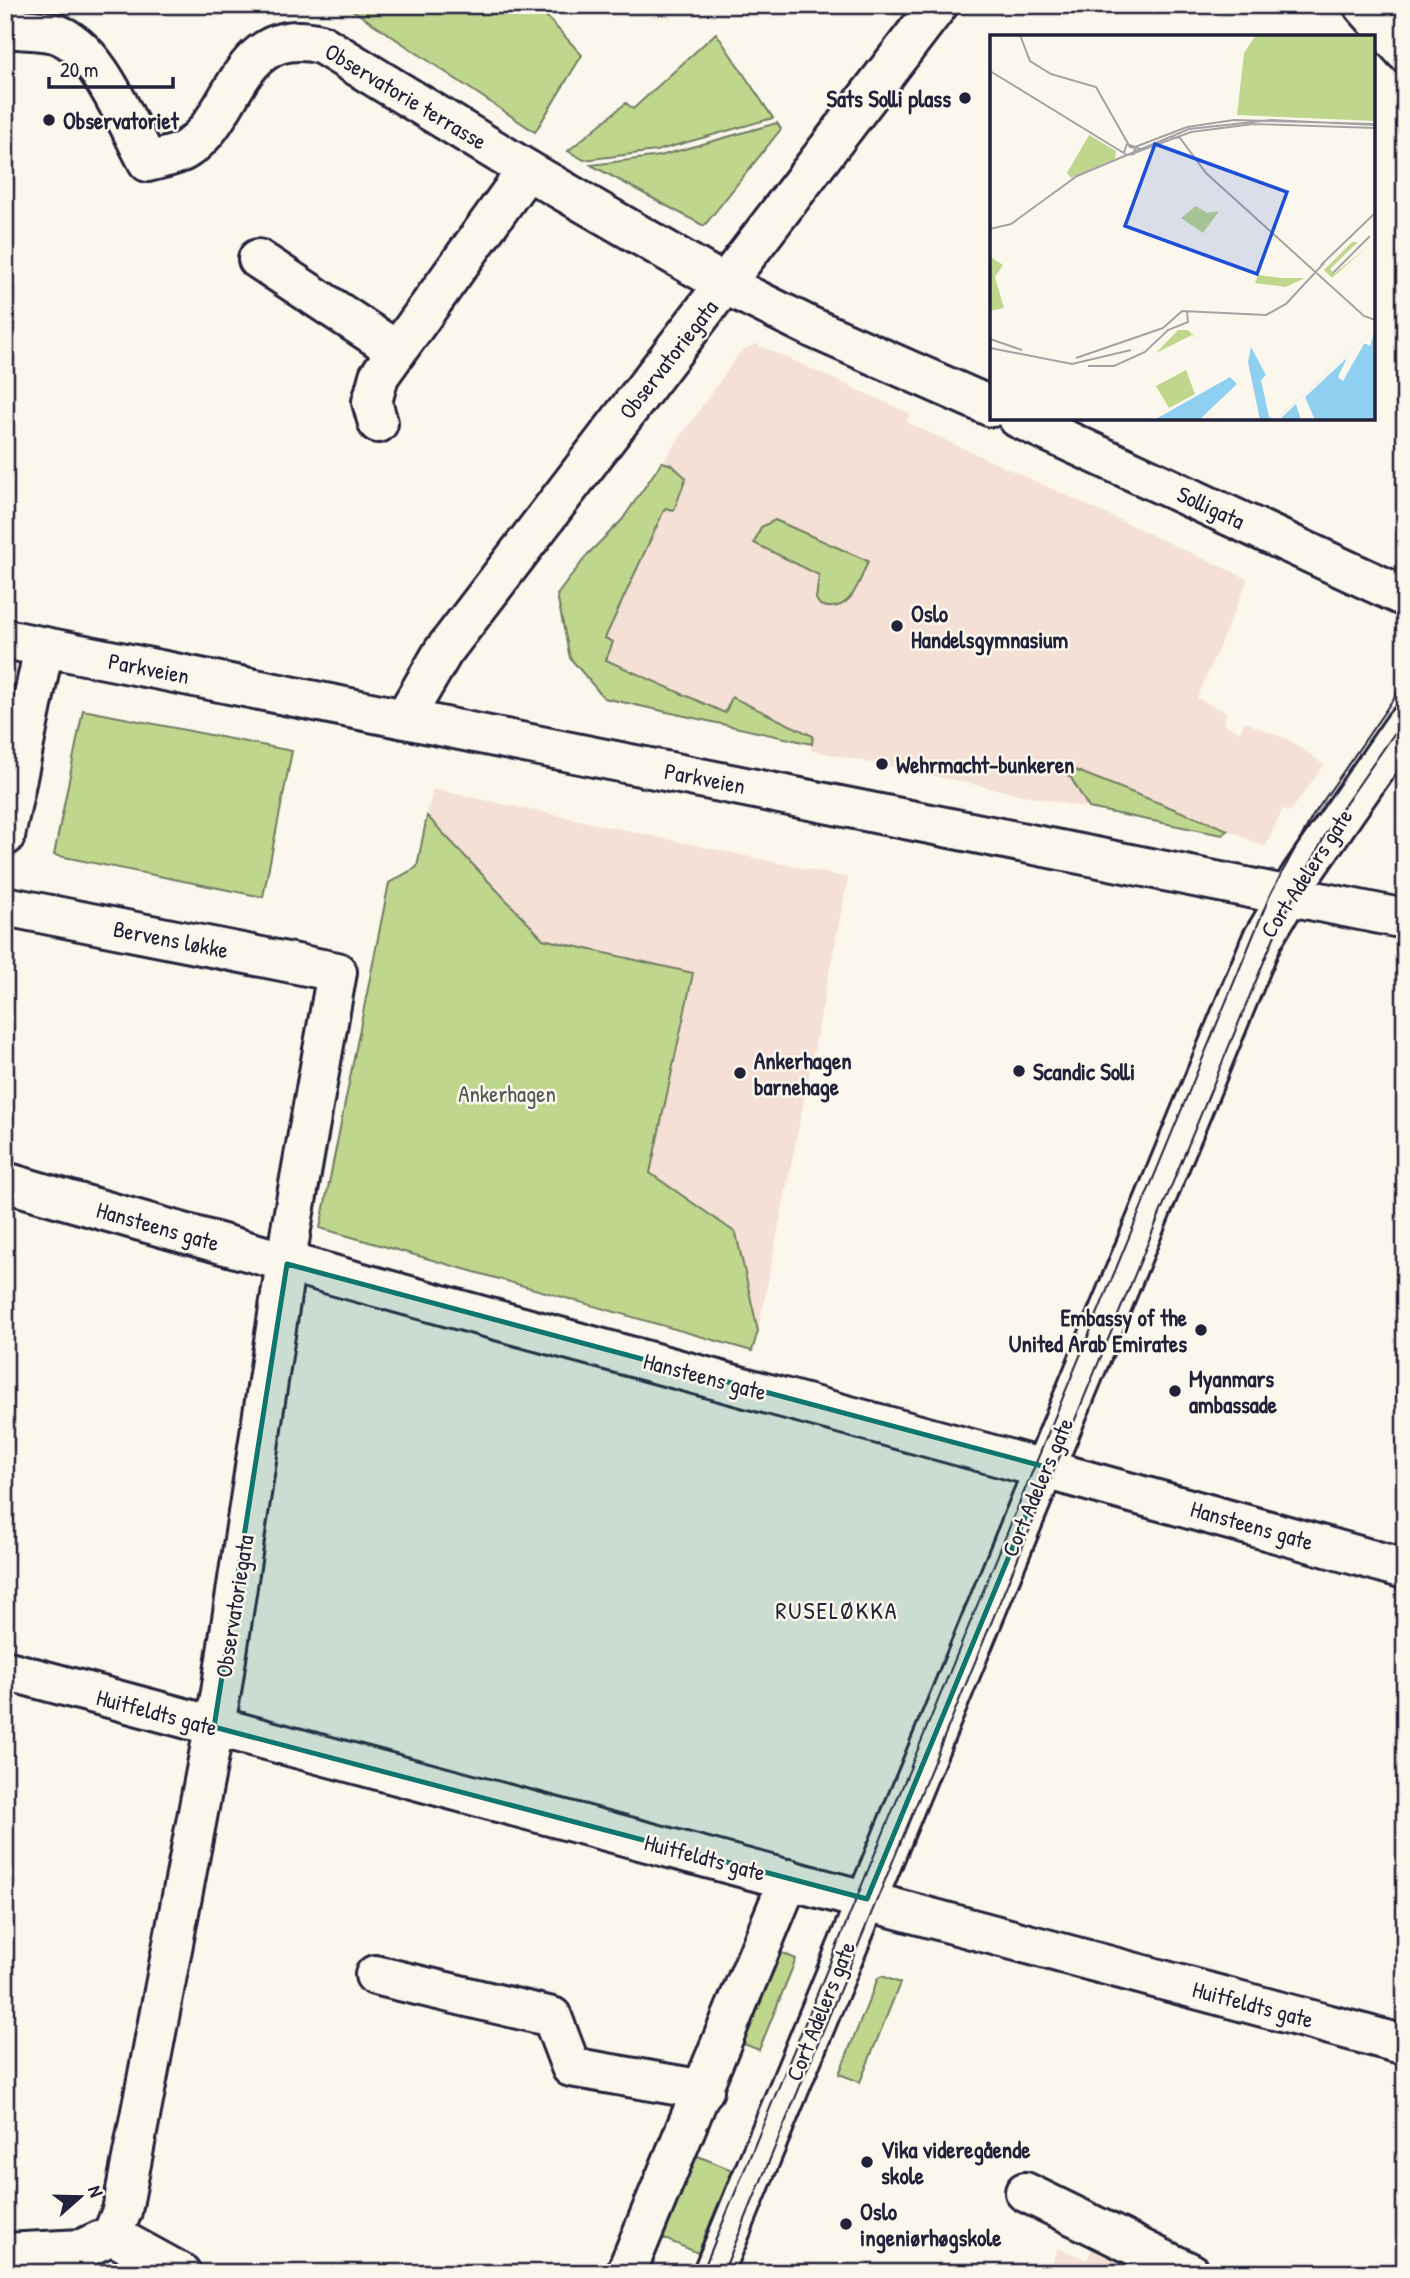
<svg xmlns="http://www.w3.org/2000/svg" width="1410" height="2278" font-family="'Patrick Hand',sans-serif">
	<style>
		.built { fill: #f4e0d4 }
		.green { fill: #bfd78d; stroke: #707c64; stroke-width: 2 }
		.lines { fill: none; stroke-linecap: round; stroke-linejoin: round }
		.minor-casing { stroke: #22223b; stroke-width: 44 }
		.major-casing { stroke: #22223b; stroke-width: 44 }
		.minor { stroke: #fbf7ec; stroke-width: 38 }
		.major { stroke: #fbf7ec; stroke-width: 38 }
		.tram { stroke: #22223b; stroke-width: 2 }
		.marked { fill: #0f766e; fill-opacity: 0.2; stroke: #0f766e; stroke-width: 5; stroke-linejoin: round }
		.poi-dot { fill: #22223b; stroke: #fbf7ec; stroke-width: 2.5 }
		.labels { text-anchor: middle; dominant-baseline: central; stroke-width: 5; stroke-linejoin: round; paint-order: stroke }
		.street-label { font-size: 23px; fill: #22223b; stroke: #fbf7ec }
		.poi-label { font-size: 23px; font-weight: bold; fill: #22223b; stroke: #fbf7ec; text-anchor: start }
		.park-label { font-size: 23px; fill: #515854; stroke: #fbf7ec }
		.neighbourhood-label { font-size: 24px; letter-spacing: 2px; fill: #22223b; stroke: #fbf7ec }
		.inset-river { fill: none; stroke: #8fd0f0; stroke-width: 3.5 }
		.inset-road { fill: none; stroke: #a4a2a5; stroke-width: 2 }
		.view { fill: #1d4ed8; fill-opacity: 0.15; stroke: #1d4ed8; stroke-width: 3.5 }
		.inset-edge { fill: none; stroke: #22223b; stroke-width: 3.5 }
	</style>
	<rect width="100%" height="100%" fill="#fbf7ec"/>
	<filter id="ink" filterUnits="userSpaceOnUse"><feTurbulence type="fractalNoise" baseFrequency=".0143" numOctaves="2"/><feDisplacementMap in="SourceGraphic" scale="14" xChannelSelector="R" yChannelSelector="G"/><feConvolveMatrix kernelMatrix="1 2 1 2 8 2 1 2 1" color-interpolation-filters="sRGB"/></filter>
	<g filter="url(#ink)">
		<!-- built -->
		<g class="built">
			<path d="M 756,344 L 911,414 L 906,422 L 1248,579 L 1197,698 L 1227,713 L 1224,724 L 1240,732 L 1245,721 L 1252,725 L 1289,740 L 1324,765 L 1290,812 L 1283,809 L 1265,847 L 1228,830 L 1222,835 L 1047,800 L 811,750 L 811,744 L 604,698 L 570,658 L 557,595 L 588,554 L 622,520 L 741,351 Z"/>
			<path d="M 433,789 L 848,878 L 758,1331 L 736,1233 L 650,1174 L 693,973 L 543,939 L 427,816 Z"/>
			<path d="M 1097,2240 L 1170,2273 L 1048,2273 L 1058,2248 L 1087,2260 Z"/>
		</g>
		<!-- green -->
		<g class="green">
			<path d="M 345,5 L 536,5 L 582,55 L 535,132 Z"/>
			<path d="M 716,33 L 773,118 L 656,151 L 584,160 L 568,151 L 626,103 L 633,109 Z"/>
			<path d="M 777,123 L 781,129 L 704,226 L 591,165 L 660,156 Z"/>
			<path d="M 662,462 L 672,465 L 686,478 L 674,510 L 665,508 L 605,638 L 613,642 L 606,660 L 725,713 L 732,697 L 813,736 L 812,744 L 604,698 L 570,658 L 557,595 L 588,554 L 622,520 Z"/>
			<path d="M 775,520 L 868,561 C 859,583 850,616 820,605 L 816,599 L 819,575 L 754,543 L 761,527 Z"/>
			<path d="M 83,710 L 292,751 L 263,897 L 54,855 Z"/>
			<path d="M 1062,765 L 1228,830 L 1222,835 L 1089,808 L 1071,778 L 1061,770 Z"/>
			<path d="M 427,816 L 543,939 L 693,973 L 650,1173 L 736,1233 L 758,1331 L 752,1351 L 320,1228 L 389,883 L 417,867 Z"/>
			<path d="M 771,1948 L 796,1959 L 759,2050 L 734,2040 Z"/>
			<path d="M 882,1976 L 900,1983 L 860,2082 L 839,2074 L 878,1978 Z"/>
			<path d="M 693,2154 L 732,2170 L 698,2253 L 660,2237 Z"/>
		</g>
		<g class="lines">
			<defs>
				<g id="minor">
					<path d="M 5,28 C 21,30 39,29 54,33 C 98,45 127,125 148,162 C 160,158 178,156 188,148 C 237,115 237,23 321,44 L 527,170 L 726,285 L 813,328 L 992,407"/>
					<path d="M 258,259 L 396,350"/>
					<path d="M 1018,418 L 1405,597"/>
					<path d="M 378,423 L 372,402 L 379,376 L 527,170"/>
					<path d="M 5,639 L 1405,919"/>
					<path d="M 405,717 L 443,652 L 938,5"/>
					<path d="M 5,836 L 44,647"/>
					<path d="M 5,906 L 337,972 L 291,1229 L 221,1692 L 122,2211 L 112,2235"/>
					<path d="M 5,1182 C 470,1317 939,1437 1405,1569"/>
					<path d="M 5,1670 L 1405,2045"/>
					<path d="M 375,1975 L 552,2017 L 571,2067 L 704,2090"/>
					<path d="M 1025,2192 L 1191,2273"/>
					<path d="M 112,2235 L 181,2273"/>
					<path d="M 5,2253 L 82,2249 L 112,2235"/>
					<path d="M 626,2273 L 789,1879"/>
					<path d="M 713,2273 L 1262,940 L 1301,875 L 1405,725"/>
				</g>
				<path id="major" d="M 1363,5 L 1405,52"/>
			</defs>
			<!-- minor casing -->
			<use href="#minor" class="minor-casing"/>
			<!-- major casing -->
			<use href="#major" class="major-casing"/>
			<!-- minor -->
			<use href="#minor" class="minor"/>
			<!-- major -->
			<use href="#major" class="major"/>
			<!-- tram -->
			<g class="tram">
				<path d="M 702,2273 L 1270,895 L 1312,817 L 1405,682"/>
				<path d="M 723,2273 L 1279,925 L 1330,826 L 1405,718"/>
			</g>
		</g>
	</g>
	<!-- marked area -->
	<path class="marked" d="M 287,1264 L 1046,1467 L 867,1899 L 214,1727 Z"/>
	<!-- markers -->
	<g class="poi-dot">
		<circle cx="965" cy="98" r="7"/>
		<circle cx="49" cy="120" r="7"/>
		<circle cx="897" cy="626" r="7"/>
		<circle cx="882" cy="764" r="7"/>
		<circle cx="1019" cy="1071" r="7"/>
		<circle cx="740" cy="1073" r="7"/>
		<circle cx="1201" cy="1330" r="7"/>
		<circle cx="1175" cy="1391" r="7"/>
		<circle cx="867" cy="2162" r="7"/>
		<circle cx="846" cy="2224" r="7"/>
	</g>
	<g class="labels">
		<!-- street labels -->
		<g class="street-label">
			<text transform="translate(406 96) rotate(31)">Observatorie terrasse</text>
			<text transform="translate(668 359) rotate(-52)">Observatoriegata</text>
			<text transform="translate(1211 507) rotate(25)">Solligata</text>
			<text transform="translate(149 668) rotate(11)">Parkveien</text>
			<text transform="translate(705 778) rotate(11)">Parkveien</text>
			<text transform="translate(1306 873) rotate(-57)">Cort Adelers gate</text>
			<text transform="translate(171 939) rotate(11)">Bervens løkke</text>
			<text transform="translate(158 1226) rotate(16)">Hansteens gate</text>
			<text transform="translate(705 1376) rotate(15)">Hansteens gate</text>
			<text transform="translate(1037 1487) rotate(-67)">Cort Adelers gate</text>
			<text transform="translate(1252 1525) rotate(16)">Hansteens gate</text>
			<text transform="translate(234 1606) rotate(-81)">Observatoriegata</text>
			<text transform="translate(157 1712) rotate(15)">Huitfeldts gate</text>
			<text transform="translate(705 1857) rotate(15)">Huitfeldts gate</text>
			<text transform="translate(1253 2004) rotate(15)">Huitfeldts gate</text>
			<text transform="translate(820 2011) rotate(-68)">Cort Adelers gate</text>
		</g>
		<!-- poi labels -->
		<g class="poi-label">
			<text x="951" y="98" text-anchor="end">Sats Solli plass</text>
			<text x="63" y="120">Observatoriet</text>
			<text x="911" y="613">Oslo<tspan x="911" dy="26">Handelsgymnasium</tspan></text>
			<text x="896" y="764">Wehrmacht-bunkeren</text>
			<text x="754" y="1060">Ankerhagen<tspan x="754" dy="26">barnehage</tspan></text>
			<text x="1033" y="1071">Scandic Solli</text>
			<text x="1187" y="1317" text-anchor="end">Embassy of the<tspan x="1187" dy="26">United Arab Emirates</tspan></text>
			<text x="1189" y="1378">Myanmars<tspan x="1189" dy="26">ambassade</tspan></text>
			<text x="881" y="2149">Vika videregående<tspan x="881" dy="26">skole</tspan></text>
			<text x="860" y="2211">Oslo<tspan x="860" dy="26">ingeniørhøgskole</tspan></text>
		</g>
		<!-- park labels -->
		<g class="park-label">
			<text x="507" y="1093">Ankerhagen</text>
		</g>
		<!-- neighbourhood labels -->
		<g class="neighbourhood-label">
			<text x="837" y="1610">RUSELØKKA</text>
		</g>
	</g>
	<!-- overview -->
	<g transform="translate(990 35)">
		<rect width="385" height="385" fill="#fbf7ec"/>
		<path d="M 266,0 L 385,0 L 385,86 L 247,80 L 254,18 ZM 99,100 L 126,116 L 125,124 L 81,143 L 77,138 ZM 206,171 L 217,178 L 229,176 L 213,198 L 191,183 ZM 362,207 L 368,207 L 340,234 L 344,239 L 378,211 L 342,243 L 334,235 ZM 1,222 L 13,230 L 5,242 L 14,273 L 0,276 ZM 268,240 L 291,243 L 315,243 L 296,252 L 265,248 ZM 188,295 L 198,295 L 207,304 L 202,300 L 166,318 ZM 196,335 L 205,359 L 179,373 L 166,351 Z" fill="#bfd78d"/>
		<path d="M 385,294 L 385,385 L 270,385 L 258,327 L 261,312 L 276,340 L 271,345 L 279,382 L 286,385 ZM 240,342 L 247,349 L 209,385 L 164,385 Z" fill="#8fd0f0"/>
		<path d="M 385,294 L 380,311 L 374,309 L 353,346 L 348,342 L 357,323 L 315,362 L 325,385 L 311,385 L 306,369 L 289,385 L 280,385 L 286,385 Z" fill="#fbf7ec"/>
		<path class="inset-river" d="M 364,385 L 376,309M 376,385 L 385,339"/>
		<path class="inset-road" d="M 30,0 L 40,26 L 61,39 L 106,52 L 140,112 L 151,114M 0,36 L 137,120 L 144,119 L 145,112 L 137,109 L 134,117M 181,102 L 190,103 L 216,138 L 374,281 L 385,285M 145,112 L 197,92 L 244,85 L 385,89M 144,118 L 201,97 L 263,89 L 385,93M 0,194 L 21,189 L 87,141 L 199,94 L 282,85 L 385,90M 331,230 L 384,179M 343,238 L 380,201M 0,304 L 32,315M 0,313 L 82,329 L 141,315M 86,323 L 173,293 L 192,276 L 276,280 L 296,269 L 334,228M 98,331 L 124,331 L 155,317 L 178,295 L 198,287 L 197,277"/>
		<path class="view" d="M 165,109 L 297,157 L 267,239 L 135,191 Z"/>
		<rect width="385" height="385" class="inset-edge"/>
	</g>
	<!-- margin -->
	<rect width="1410" height="2278" fill="none" stroke="#fbf7ec" stroke-width="28"/>
	<rect x="14" y="14" width="1382" height="2250" fill="none" stroke="#22223b" stroke-width="2.5" filter="url(#ink)"/>
	<!-- north arrow -->
	<g transform="translate(80 2197) rotate(70)" stroke="#fbf7ec" stroke-width="5" paint-order="stroke">
	<path d="M0-5L12 26L0 18L-12 26Z" fill="#22223b"/>
	<text y="-10" font-size="19" font-weight="bold" text-anchor="middle" fill="#22223b">N</text>
	</g>
	<!-- scale -->
	<path d="M49 77v10h124v-10" fill="none" stroke="#22223b" stroke-width="3.5"/>
	<text x="60" y="77" font-size="21" fill="#22223b" stroke="#fbf7ec" stroke-width="5" paint-order="stroke">20 m</text>
</svg>
